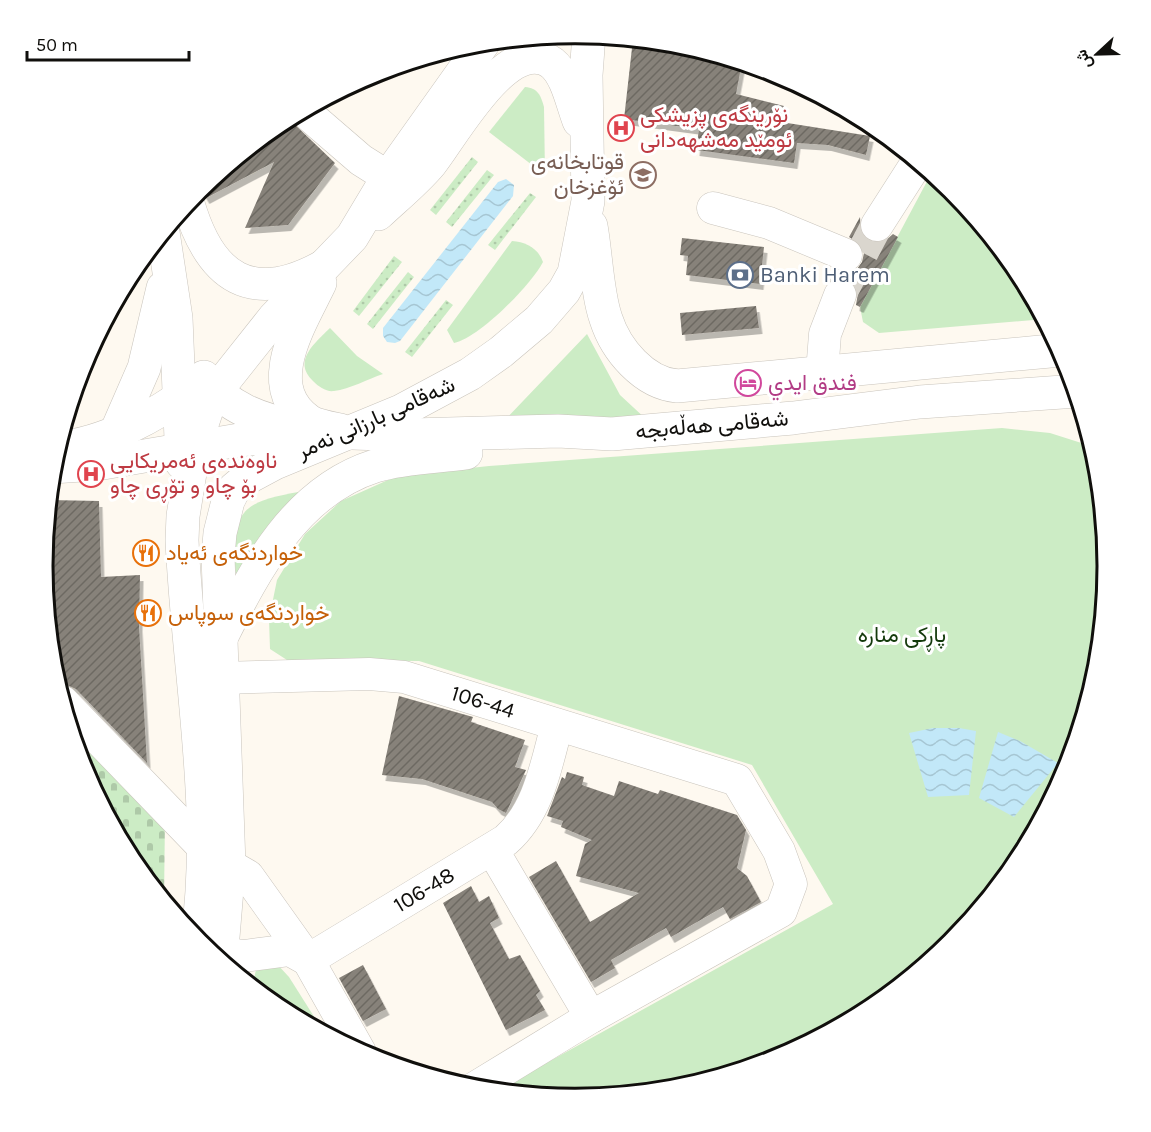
<svg xmlns="http://www.w3.org/2000/svg" width="1151" height="1132" font-family="Karla,Vazirmatn,sans-serif">
	<style>
		.green { fill: #ccecc5 }
		.cemetery { fill: url(#cemetery-stones) }
		.garden { fill: url(#garden-dots) }
		.water { fill: url(#water-waves) }
		.building { fill: url(#building-hatch); filter: url(#shadow) }
		.lines { fill: none; stroke-linecap: round; stroke-linejoin: round }
		.minor-tunnel { stroke: #dad6ce; stroke-width: 32; stroke-dasharray: 32 16; stroke-linecap: butt }
		.minor-casing { stroke: #c9c4bc; stroke-width: 33 }
		.major-casing { stroke: #c9c4bc; stroke-width: 34 }
		.minor { stroke: #fff; stroke-width: 32 }
		.major { stroke: #fff; stroke-width: 33 }
		.labels { text-anchor: middle; dominant-baseline: central; stroke-width: 6; stroke-linejoin: round; paint-order: stroke }
		.health-label { font-size: 22px; fill: #be3a42; stroke: #fff; text-anchor: start }
		.education-label { font-size: 22px; fill: #785e54; stroke: #fff; text-anchor: end }
		.service-label { font-size: 22px; fill: #4e5e75; stroke: #fff; text-anchor: start }
		.hotel-label { font-size: 22px; fill: #b23c85; stroke: #fff; text-anchor: start }
		.street-label { font-size: 22px; fill: #100f0c; stroke: #fff }
		.food-label { font-size: 22px; fill: #c56008; stroke: #fff; text-anchor: start }
		.park-label { font-size: 22px; fill: #143a0c; stroke: #fff }
		.rim { fill: none; stroke: #100f0c; stroke-width: 3 }
	</style>
	<defs>
		<pattern id="cemetery-stones" width="16" height="16" patternUnits="userSpaceOnUse" patternTransform="scale(1.5)"><rect width="16" height="16" fill="#ccecc5"/><path d="M2 7V4a2 2 0 0 1 4 0v3zM10 15v-3a2 2 0 0 1 4 0v3z" fill="#aec9a8"/></pattern>
		<pattern id="garden-dots" width="8" height="8" patternUnits="userSpaceOnUse" patternTransform="scale(1.5)"><rect width="8" height="8" fill="#ccecc5"/><path d="M2 2h.1M6 6h.1" fill="none" stroke="#aec9a8" stroke-width="1.8" stroke-linecap="round"/></pattern>
		<pattern id="water-waves" width="16" height="10" patternUnits="userSpaceOnUse" patternTransform="scale(1.5)"><rect width="16" height="10" fill="#c2e8f8"/><path d="M0 5q4-4 8 0t8 0" fill="none" stroke="#a6c6d3"/></pattern>
		<pattern id="building-hatch" width="6" height="6" patternUnits="userSpaceOnUse" patternTransform="scale(1.5)"><rect width="6" height="6" fill="#87827a"/><path d="M-1 1l2-2M0 6l6-6M5 7l2-2" fill="none" stroke="#6d6962"/></pattern>
		<filter id="shadow"><feDropShadow dx="3.5" dy="6" stdDeviation="0" flood-color="#0004"/></filter>
	</defs>
	<rect width="100%" height="100%" fill="#fef9f0"/>
	<!-- green -->
	<g class="green">
		<path d="M 525,87 C 538,88 541,96 544,107 L 545,175 L 489,132 Z"/>
		<path d="M 932,172 C 980,211 1016,265 1045,319 L 879,333 L 863,322 L 860,307 Z"/>
		<path d="M 512,241 C 526,242 538,248 543,262 C 531,285 479,338 454,343 L 447,330 Z"/>
		<path d="M 330,328 L 357,356 L 383,374 C 368,379 350,389 334,391 C 326,392 319,387 313,381 C 292,361 315,343 330,328 Z"/>
		<path d="M 587,334 L 620,395 L 647,420 L 504,421 Z"/>
		<path d="M 1002,428 L 1050,433 L 1094,447 L 1098,462 C 1102,496 1107,530 1108,564 C 1109,586 1104,609 1102,631 C 1101,644 1101,658 1098,671 C 1051,881 891,1044 680,1089 C 619,1101 557,1097 496,1091 L 833,904 L 752,765 L 419,661 L 287,660 L 270,649 L 269,619 L 277,580 L 305,534 L 341,501 L 397,476 L 489,466 Z"/>
		<path d="M 309,490 L 236,579 C 230,506 242,502 309,490 Z"/>
		<path d="M 259,957 L 276,963 L 289,977 L 325,1034 L 279,1009 L 252,987 Z"/>
	</g>
	<!-- cemetery -->
	<path class="cemetery" d="M 71,729 L 165,816 L 164,901 C 122,849 90,793 71,729 Z"/>
	<!-- garden -->
	<g class="garden">
		<path d="M 472,157 L 478,162 L 436,215 L 430,210 Z"/>
		<path d="M 487,170 L 494,175 L 452,227 L 446,222 Z"/>
		<path d="M 530,193 L 536,197 L 495,250 L 488,245 Z"/>
		<path d="M 394,256 L 402,262 L 359,316 L 353,311 Z"/>
		<path d="M 408,272 L 414,277 L 373,329 L 367,324 Z"/>
		<path d="M 446,300 L 453,305 L 412,357 L 405,352 Z"/>
	</g>
	<!-- water -->
	<g class="water">
		<path d="M 506,179 L 514,185 L 513,196 L 400,341 L 395,343 L 387,342 L 383,336 L 383,328 L 498,182 Z"/>
		<path d="M 933,728 L 959,728 L 976,731 L 969,795 L 928,797 L 909,733 Z"/>
		<path d="M 998,732 L 1020,741 L 1058,763 L 1014,817 L 979,798 Z"/>
	</g>
	<!-- building -->
	<g class="building">
		<path d="M 633,39 L 680,43 L 742,62 L 736,94 L 784,106 L 781,122 L 870,136 L 866,155 L 828,145 L 797,143 L 794,163 L 696,150 L 699,129 L 624,119 Z"/>
		<path d="M 288,118 L 335,163 L 288,225 L 245,228 L 274,162 L 206,198 L 200,188 Z"/>
		<path d="M 860,217 L 861,233 L 868,240 L 876,243 L 885,241 L 893,234 L 898,237 L 860,307 L 856,305 L 858,293 L 854,283 L 846,278 L 832,279 L 837,271 L 849,273 L 857,269 L 862,262 L 864,253 L 861,245 L 849,237 Z"/>
		<path d="M 682,238 L 764,247 L 760,284 L 686,275 L 688,256 L 680,255 Z"/>
		<path d="M 756,306 L 759,328 L 682,335 L 680,313 Z"/>
		<path d="M 49,500 L 99,501 L 101,577 L 140,575 L 139,626 L 147,763 L 76,689 L 67,685 L 57,685 L 53,670 L 43,566 Z"/>
		<path d="M 399,696 L 473,717 L 471,722 L 525,740 L 515,767 L 526,770 L 506,813 L 498,809 L 492,802 L 422,779 L 382,775 Z"/>
		<path d="M 567,772 L 584,777 L 582,785 L 614,796 L 619,781 L 658,794 L 660,790 L 737,815 L 746,830 L 737,868 L 747,876 L 761,902 L 730,919 L 723,907 L 671,937 L 666,928 L 611,960 L 615,968 L 591,982 L 529,877 L 556,861 L 590,922 L 639,893 L 576,876 L 585,844 L 592,840 L 561,827 L 563,821 L 547,816 L 562,777 L 565,779 Z"/>
		<path d="M 471,886 L 479,902 L 489,896 L 499,918 L 490,923 L 509,959 L 520,955 L 540,991 L 536,995 L 545,1010 L 506,1030 L 443,903 Z"/>
		<path d="M 363,965 L 386,1009 L 363,1021 L 339,978 Z"/>
	</g>
	<g class="lines">
		<!-- minor-tunnel -->
		<path class="minor-tunnel" d="M 840,295 L 877,225"/>
		<defs>
			<g id="minor">
				<path d="M 303,110 L 361,160 L 388,177"/>
				<path d="M 188,202 C 210,279 252,306 325,265"/>
				<path d="M 713,208 L 769,223 L 846,255"/>
				<path d="M 877,225 L 918,161"/>
				<path d="M 822,373 L 825,334 L 840,295"/>
				<path d="M 221,678 L 369,674 L 404,677 L 737,780 L 779,851 L 791,884 L 781,911 L 591,1017 L 473,1089"/>
				<path d="M 63,702 L 203,847"/>
				<path d="M 492,849 L 591,1017"/>
				<path d="M 229,865 L 248,876 L 308,960 L 360,1052"/>
				<path d="M 223,954 L 244,956 L 290,950 L 308,960 L 506,840 C 539,811 546,765 557,725"/>
			</g>
			<g id="major">
				<path d="M 378,214 C 396,197 415,182 431,163 C 452,137 509,31 552,63 C 567,75 572,103 579,121"/>
				<path d="M 591,226 C 596,253 597,294 606,319 C 616,350 644,383 677,386 L 1061,350"/>
				<path d="M 163,232 L 176,318 L 182,463"/>
				<path d="M 320,283 C 301,323 259,386 309,421 C 317,426 330,428 340,430"/>
				<path d="M 204,377 C 227,408 261,420 298,427"/>
				<path d="M 117,430 L 144,368 L 163,288"/>
				<path d="M 57,448 C 104,444 156,416 193,388"/>
				<path d="M 52,467 L 97,464 L 239,440 L 323,432 L 412,435 L 558,431 L 612,434 L 793,418 L 920,402 L 1077,391"/>
				<path d="M 221,638 C 256,568 296,491 375,466 C 404,457 436,457 466,453"/>
				<path d="M 197,941 C 216,808 188,673 182,540 L 183,516 L 194,448 L 207,409 L 224,381 L 274,318 L 352,237 L 388,177 L 484,42"/>
				<path d="M 221,961 L 229,865 L 218,556 L 220,533 L 228,501 L 234,489 L 247,478 L 275,463 L 401,411 L 470,374 L 501,352 L 539,320 L 564,291 L 574,273 L 588,201 L 586,75 L 589,34"/>
			</g>
		</defs>
		<!-- minor casing -->
		<use href="#minor" class="minor-casing"/>
		<!-- major casing -->
		<use href="#major" class="major-casing"/>
		<!-- minor -->
		<use href="#minor" class="minor"/>
		<!-- major -->
		<use href="#major" class="major"/>
	</g>
	<!-- icons -->
	<defs>
		<symbol id="hospital-ring" viewBox="-11 -11 22 22"><circle r="9.5" fill="#fff" stroke="#e0444e" stroke-width="1.5"/><path d="M-5-5h3v3.5h4V-5h3V5h-3V1.5h-4V5h-3Z" fill="#e0444e"/></symbol>
		<symbol id="school-ring" viewBox="-11 -11 22 22"><circle r="9.5" fill="#fff" stroke="#8d6e63" stroke-width="1.5"/><path d="M0-5L7-2L0 1L-7-2ZM-4 1L0 2.5L4 1V4Q0 6-4 4Z" fill="#8d6e63"/></symbol>
		<symbol id="bank-ring" viewBox="-11 -11 22 22"><circle r="9.5" fill="#fff" stroke="#5c6f8a" stroke-width="1.5"/><path d="M-6-4H6V4H-6ZM0-2.3a2.3 2.3 0 1 0 0 4.6a2.3 2.3 0 1 0 0-4.6Z" fill="#5c6f8a"/></symbol>
		<symbol id="hotel-ring" viewBox="-11 -11 22 22"><circle r="9.5" fill="#fff" stroke="#d1479c" stroke-width="1.5"/><path d="M-6-4.5h1.5V1H6V5H4.5V3h-9V5H-6ZM-4 0a1.8 1.8 0 1 1 3.6 0ZM.5 0V-2.5h3Q6-2.5 6 0Z" fill="#d1479c"/></symbol>
		<symbol id="restaurant-ring" viewBox="-11 -11 22 22"><circle r="9.5" fill="#fff" stroke="#e8710a" stroke-width="1.5"/><path d="M-5-6h1v4h1v-4h1v4h1v-4h1v5L-1.5 .5V6h-2V.5L-5-1ZM5-6V6H3V1.5H1.5Q1.5-4 5-6Z" fill="#e8710a"/></symbol>
	</defs>
	<g fill-rule="evenodd">
		<use href="#hospital-ring" x="606" y="113" width="30" height="30"/>
		<use href="#school-ring" x="628" y="160" width="30" height="30"/>
		<use href="#bank-ring" x="725" y="260" width="30" height="30"/>
		<use href="#hotel-ring" x="733" y="368" width="30" height="30"/>
		<use href="#hospital-ring" x="76" y="459" width="30" height="30"/>
		<use href="#restaurant-ring" x="131" y="538" width="30" height="30"/>
		<use href="#restaurant-ring" x="133" y="598" width="30" height="30"/>
	</g>
	<g class="labels">
		<!-- health labels -->
		<g class="health-label">
			<text x="640" y="115">نۆرینگەی پزیشکی<tspan x="640" dy="25">ئومێد مەشهەدانی</tspan></text>
			<text x="110" y="461">ناوەندەی ئەمریکایی<tspan x="110" dy="25">بۆ چاو و تۆڕی چاو</tspan></text>
		</g>
		<!-- education labels -->
		<g class="education-label">
			<text x="624" y="162">قوتابخانەی<tspan x="624" dy="25">ئۆغزخان</tspan></text>
		</g>
		<!-- service labels -->
		<g class="service-label">
			<text x="760" y="275">Banki Harem</text>
		</g>
		<!-- hotel labels -->
		<g class="hotel-label">
			<text x="768" y="383">فندق ايدي</text>
		</g>
		<!-- street labels -->
		<g class="street-label">
			<text transform="translate(376 418) rotate(-24)">شەقامی بارزانی نەمر</text>
			<text transform="translate(712 425) rotate(-5)">شەقامی هەڵەبجە</text>
			<text transform="translate(483 702) rotate(17)">106-44</text>
			<text transform="translate(424 890) rotate(-31)">106-48</text>
		</g>
		<!-- food labels -->
		<g class="food-label">
			<text x="166" y="553">خواردنگەی ئەیاد</text>
			<text x="168" y="613">خواردنگەی سوپاس</text>
		</g>
		<!-- park labels -->
		<g class="park-label">
			<text x="902" y="635">پاڕکی منارە</text>
		</g>
	</g>
	<!-- crop -->
	<path d="M0 0H1151V1132H0ZM53 566a522 522 0 1 1 1044 0a522 522 0 1 1-1044 0Z" fill="#fff" fill-rule="evenodd"/>
	<path class="rim" d="M53 566a522 522 0 1 1 1044 0a522 522 0 1 1-1044 0Z"/>
	<!-- north arrow -->
	<g transform="translate(1097 54) rotate(248)" stroke="#ffffff" stroke-width="4.5" paint-order="stroke">
	<path d="M0-4.5L10 22L0 15L-10 22Z" fill="#100f0c"/>
	<text y="-9" font-size="16" font-weight="bold" text-anchor="middle" fill="#100f0c">ش</text>
	</g>
	<!-- scale -->
	<path d="M27 51v9h162v-9" fill="none" stroke="#100f0c" stroke-width="3"/>
	<text x="36" y="51" font-size="18" fill="#100f0c" stroke="#ffffff" stroke-width="4.5" paint-order="stroke">50 m</text>
</svg>
